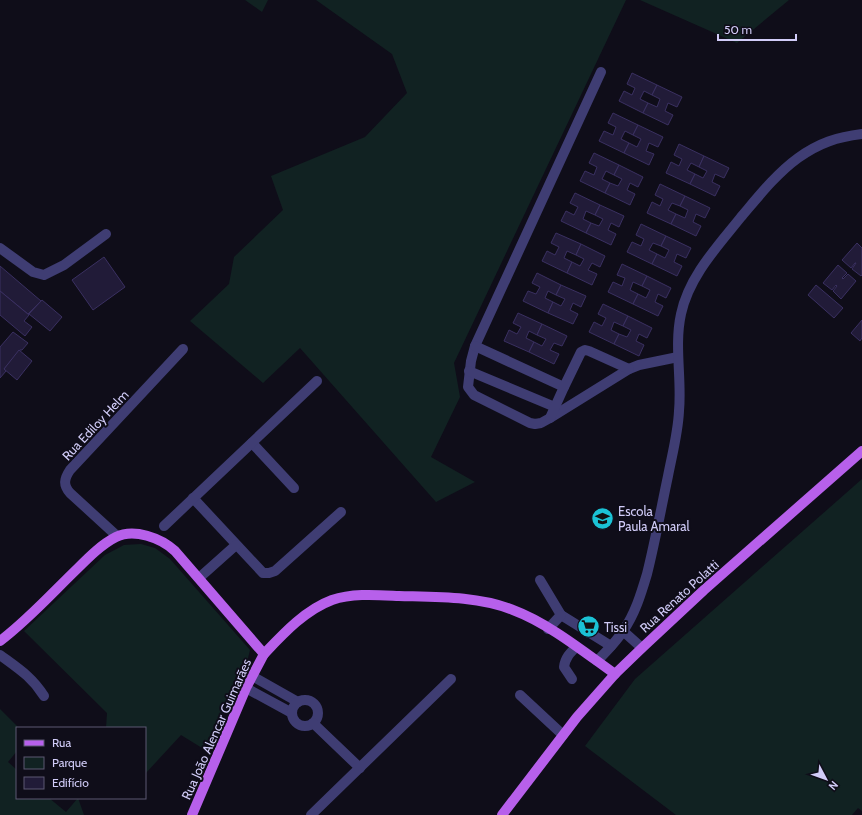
<svg xmlns="http://www.w3.org/2000/svg" width="862" height="815" font-family="Cabin,sans-serif">
	<style>
		.green { fill: #122 }
		.building { fill: #211b38; stroke: #3a3061 }
		.lines { fill: none; stroke-linecap: round; stroke-linejoin: round }
		.minor { stroke: #3f3d73; stroke-width: 10 }
		.major { stroke: #b760eb; stroke-width: 10 }
		.labels { text-anchor: middle; dominant-baseline: central; stroke-width: 4; stroke-linejoin: round; paint-order: stroke }
		.street-label { font-size: 13px; fill: #d1ccf8; stroke: #0f0d19 }
		.poi-label { font-size: 13px; fill: #d1ccf8; stroke: #0f0d19; text-anchor: start }
	</style>
	<rect width="100%" height="100%" fill="#0f0d19"/>
	<!-- green -->
	<g class="green">
		<path d="M 245,0 L 268,0 L 262,12 Z"/>
		<path d="M 316,0 L 626,0 L 454,363 L 460,397 L 431,457 L 475,482 L 436,502 L 300,348 L 263,383 L 190,321 L 229,284 L 234,257 L 283,210 L 271,176 L 365,137 L 407,93 L 392,54 Z"/>
		<path d="M 640,0 L 789,0 L 737,43 Z"/>
		<path d="M 862,479 L 862,811 L 858,808 L 852,815 L 676,815 L 585,746 L 635,679 Z"/>
		<path d="M 141,544 L 155,548 L 170,559 L 250,650 L 247,662 L 207,751 L 181,735 L 145,774 L 145,728 L 106,728 L 107,713 L 24,631 L 105,555 L 124,545 Z"/>
		<path d="M 0,709 L 19,728 L 17,728 L 17,751 L 8,762 L 17,770 L 17,798 L 49,798 L 66,812 L 78,798 L 84,815 L 0,815 Z"/>
	</g>
	<!-- building -->
	<g class="building">
		<path d="M 632,73 L 657,85 L 652,95 L 644,91 L 640,99 L 648,103 L 643,113 L 619,101 L 624,91 L 632,95 L 635,88 L 627,84 Z"/>
		<path d="M 657,85 L 682,97 L 677,107 L 668,103 L 665,111 L 673,115 L 668,125 L 643,113 L 648,103 L 657,107 L 660,99 L 652,95 Z"/>
		<path d="M 613,113 L 638,125 L 633,135 L 625,131 L 621,139 L 629,143 L 624,153 L 599,141 L 604,131 L 613,135 L 616,127 L 608,123 Z"/>
		<path d="M 638,125 L 663,137 L 658,147 L 649,143 L 646,151 L 654,154 L 649,165 L 624,153 L 629,143 L 637,147 L 641,139 L 633,135 Z"/>
		<path d="M 679,144 L 704,156 L 699,167 L 691,163 L 687,170 L 695,174 L 690,184 L 666,173 L 671,162 L 679,166 L 682,159 L 674,155 Z"/>
		<path d="M 594,153 L 619,165 L 614,175 L 606,171 L 602,179 L 610,183 L 605,193 L 580,181 L 585,171 L 594,175 L 597,167 L 589,163 Z"/>
		<path d="M 704,156 L 729,168 L 724,178 L 715,174 L 712,182 L 720,186 L 715,196 L 690,184 L 695,174 L 703,178 L 707,171 L 699,167 Z"/>
		<path d="M 619,165 L 643,177 L 638,187 L 630,183 L 627,190 L 635,194 L 630,205 L 605,193 L 610,183 L 618,186 L 622,179 L 614,175 Z"/>
		<path d="M 660,184 L 685,196 L 680,206 L 672,203 L 668,210 L 676,214 L 671,224 L 647,213 L 652,202 L 660,206 L 663,199 L 655,195 Z"/>
		<path d="M 575,193 L 600,205 L 595,215 L 586,211 L 583,219 L 591,223 L 586,233 L 561,221 L 566,211 L 574,215 L 578,207 L 570,203 Z"/>
		<path d="M 685,196 L 710,208 L 705,218 L 696,214 L 693,222 L 701,226 L 696,236 L 671,224 L 676,214 L 685,218 L 688,210 L 680,206 Z"/>
		<path d="M 600,205 L 624,216 L 619,227 L 611,223 L 608,230 L 616,234 L 611,245 L 586,233 L 591,223 L 599,226 L 603,219 L 595,215 Z"/>
		<path d="M 641,224 L 666,236 L 661,246 L 653,243 L 649,250 L 657,254 L 652,264 L 627,252 L 632,242 L 641,246 L 644,239 L 636,235 Z"/>
		<path d="M 556,233 L 581,244 L 576,255 L 567,251 L 564,258 L 572,262 L 567,273 L 542,261 L 547,251 L 555,255 L 559,247 L 551,243 Z"/>
		<path d="M 666,236 L 691,248 L 686,258 L 677,254 L 674,262 L 682,266 L 677,276 L 652,264 L 657,254 L 665,258 L 669,250 L 661,246 Z"/>
		<path d="M 857,243 L 862,248 L 862,275 L 861,276 L 852,269 L 856,263 L 855,263 L 851,268 L 842,260 Z"/>
		<path d="M 581,244 L 605,256 L 600,267 L 592,263 L 588,270 L 597,274 L 592,285 L 567,273 L 572,262 L 580,266 L 584,259 L 576,255 Z"/>
		<path d="M 104,257 L 125,287 L 93,310 L 72,280 Z"/>
		<path d="M 622,264 L 647,276 L 642,286 L 633,282 L 630,290 L 638,294 L 633,304 L 608,292 L 613,282 L 622,286 L 625,278 L 617,275 Z"/>
		<path d="M 838,265 L 847,273 L 842,278 L 843,279 L 848,274 L 856,281 L 841,299 L 833,291 L 837,286 L 836,285 L 832,290 L 823,283 Z"/>
		<path d="M 0,266 L 41,301 L 28,314 L 0,291 Z"/>
		<path d="M 537,273 L 561,285 L 556,295 L 548,291 L 545,298 L 553,302 L 548,313 L 523,301 L 528,291 L 536,294 L 540,287 L 532,283 Z"/>
		<path d="M 647,276 L 671,288 L 666,298 L 658,294 L 655,302 L 663,306 L 658,316 L 633,304 L 638,294 L 646,298 L 650,290 L 642,286 Z"/>
		<path d="M 561,285 L 586,296 L 581,307 L 573,303 L 570,310 L 578,314 L 573,324 L 548,313 L 553,302 L 561,306 L 565,299 L 556,295 Z"/>
		<path d="M 816,285 L 843,308 L 834,318 L 808,295 Z"/>
		<path d="M 0,291 L 29,315 L 24,321 L 32,327 L 25,336 L 0,315 Z"/>
		<path d="M 42,300 L 62,317 L 50,331 L 29,314 Z"/>
		<path d="M 603,304 L 628,316 L 623,326 L 614,322 L 611,330 L 619,334 L 614,344 L 589,332 L 594,322 L 602,326 L 606,318 L 598,314 Z"/>
		<path d="M 518,313 L 542,324 L 537,335 L 529,331 L 526,338 L 534,342 L 529,352 L 504,341 L 509,330 L 517,334 L 521,327 L 513,323 Z"/>
		<path d="M 628,316 L 652,328 L 647,338 L 639,334 L 636,341 L 644,345 L 639,356 L 614,344 L 619,334 L 627,337 L 631,330 L 623,326 Z"/>
		<path d="M 862,320 L 862,338 L 860,341 L 851,333 Z"/>
		<path d="M 542,324 L 567,336 L 562,346 L 554,343 L 550,350 L 559,354 L 554,364 L 529,352 L 534,342 L 542,346 L 546,339 L 537,335 Z"/>
		<path d="M 13,332 L 28,343 L 22,350 L 20,350 L 4,369 L 6,371 L 0,378 L 0,347 Z"/>
		<path d="M 19,350 L 32,361 L 17,380 L 4,369 Z"/>
	</g>
	<g class="lines">
		<!-- minor -->
		<g class="minor">
			<path d="M 601,72 L 475,346 L 471,361 L 468,387 L 474,395 L 530,423 L 535,424 L 541,423 L 550,418 L 629,369 L 639,365 L 678,357"/>
			<path d="M 0,248 L 33,272 L 44,275 L 64,265 L 106,234"/>
			<path d="M 475,346 L 564,387"/>
			<path d="M 469,371 L 555,407"/>
			<path d="M 550,418 L 564,387 L 581,352 L 585,350 L 589,351 L 629,369"/>
			<path d="M 252,443 L 294,488"/>
			<path d="M 193,498 L 263,573 L 269,573 L 275,571 L 341,512"/>
			<path d="M 164,526 L 317,381"/>
			<path d="M 117,536 L 70,493 C 63,485 64,479 70,470 L 183,349"/>
			<path d="M 199,578 L 236,545"/>
			<path d="M 540,580 L 561,615 L 611,646"/>
			<path d="M 548,629 L 561,615"/>
			<path d="M 623,631 L 642,648"/>
			<path d="M 0,655 C 19,669 32,677 44,696"/>
			<path d="M 597,661 C 606,652 616,642 623,631 C 635,614 641,594 647,574 C 655,542 661,509 668,476 C 672,455 678,433 679,411 C 682,379 674,346 681,314 C 689,276 718,246 741,217 C 758,197 776,174 798,158 C 819,143 837,137 862,134"/>
			<path d="M 252,676 L 298,702"/>
			<path d="M 572,679 L 564,667 C 565,658 570,653 576,647"/>
			<path d="M 246,688 L 292,713"/>
			<path d="M 520,695 L 563,735"/>
			<circle cx="305" cy="713" r="13"/>
			<path d="M 313,723 L 360,768"/>
			<path d="M 311,815 L 451,679"/>
		</g>
		<!-- major -->
		<g class="major">
			<path d="M 0,641 C 28,620 53,592 78,568 C 89,557 102,544 116,537 C 134,528 161,538 175,551 L 264,654 C 283,634 305,610 332,600 C 353,593 377,595 399,596 C 435,597 478,596 513,610 C 548,623 584,652 615,674"/>
			<path d="M 192,815 L 246,688 L 264,654"/>
			<path d="M 502,815 L 577,717 L 615,674 L 642,648 L 704,590 L 862,451"/>
		</g>
	</g>
	<!-- icons -->
	<defs>
		<symbol id="school-disc" viewBox="-11 -11 22 22"><circle r="9.5" fill="#1bc2d5" stroke="#0f0d19"/><path d="M0-5L7-2L0 1L-7-2ZM-4 1L0 2.5L4 1V4Q0 6-4 4Z" fill="#111"/></symbol>
		<symbol id="supermarket-disc" viewBox="-11 -11 22 22"><circle r="9.5" fill="#1bc2d5" stroke="#0f0d19"/><path d="M-6-5.5h2.5l.6 2H6L4.5 2H-2.5L-4.4-4H-6ZM-1.5 3.2a1.3 1.3 0 1 0 .1 0ZM3 3.2a1.3 1.3 0 1 0 .1 0Z" fill="#111"/></symbol>
	</defs>
	<g fill-rule="evenodd">
		<use href="#school-disc" x="590" y="506" width="25" height="25"/>
		<use href="#supermarket-disc" x="576" y="614" width="25" height="25"/>
	</g>
	<g class="labels">
		<!-- street labels -->
		<g class="street-label">
			<text transform="translate(95 425) rotate(-47)">Rua Ediloy Helm</text>
			<text transform="translate(679 596) rotate(-42)">Rua Renato Polatti</text>
			<text transform="translate(216 729) rotate(-66)">Rua João Alencar Guimarães</text>
		</g>
		<!-- poi labels -->
		<g class="poi-label">
			<text x="618" y="511">Escola<tspan x="618" dy="15">Paula Amaral</tspan></text>
			<text x="604" y="627">Tissi</text>
		</g>
	</g>
	<!-- legend -->
	<rect x="16" y="727" width="130" height="72" fill="#0f0d19" stroke="#5d5972"/>
	<rect x="24" y="740" width="20" height="6" fill="#b760eb" stroke="#5d5972"/>
	<text x="52" y="747" font-size="12" fill="#d1ccf8">Rua</text>
	<rect x="24" y="757" width="20" height="12" fill="#112222" stroke="#5d5972"/>
	<text x="52" y="767" font-size="12" fill="#d1ccf8">Parque</text>
	<rect x="24" y="777" width="20" height="12" fill="#211b38" stroke="#5d5972"/>
	<text x="52" y="787" font-size="12" fill="#d1ccf8">Edifício</text>
	<!-- north arrow -->
	<g transform="translate(826 779) rotate(131)" stroke="#0f0d19" stroke-width="3" paint-order="stroke">
	<path d="M0-3L7 15L0 10L-7 15Z" fill="#d1ccf8"/>
	<text y="-6" font-size="11" font-weight="bold" text-anchor="middle" fill="#d1ccf8">N</text>
	</g>
	<!-- scale -->
	<path d="M718 34v6h78v-6" fill="none" stroke="#d1ccf8" stroke-width="2"/>
	<text x="724" y="34" font-size="12" fill="#d1ccf8" stroke="#0f0d19" stroke-width="3" paint-order="stroke">50 m</text>
</svg>
